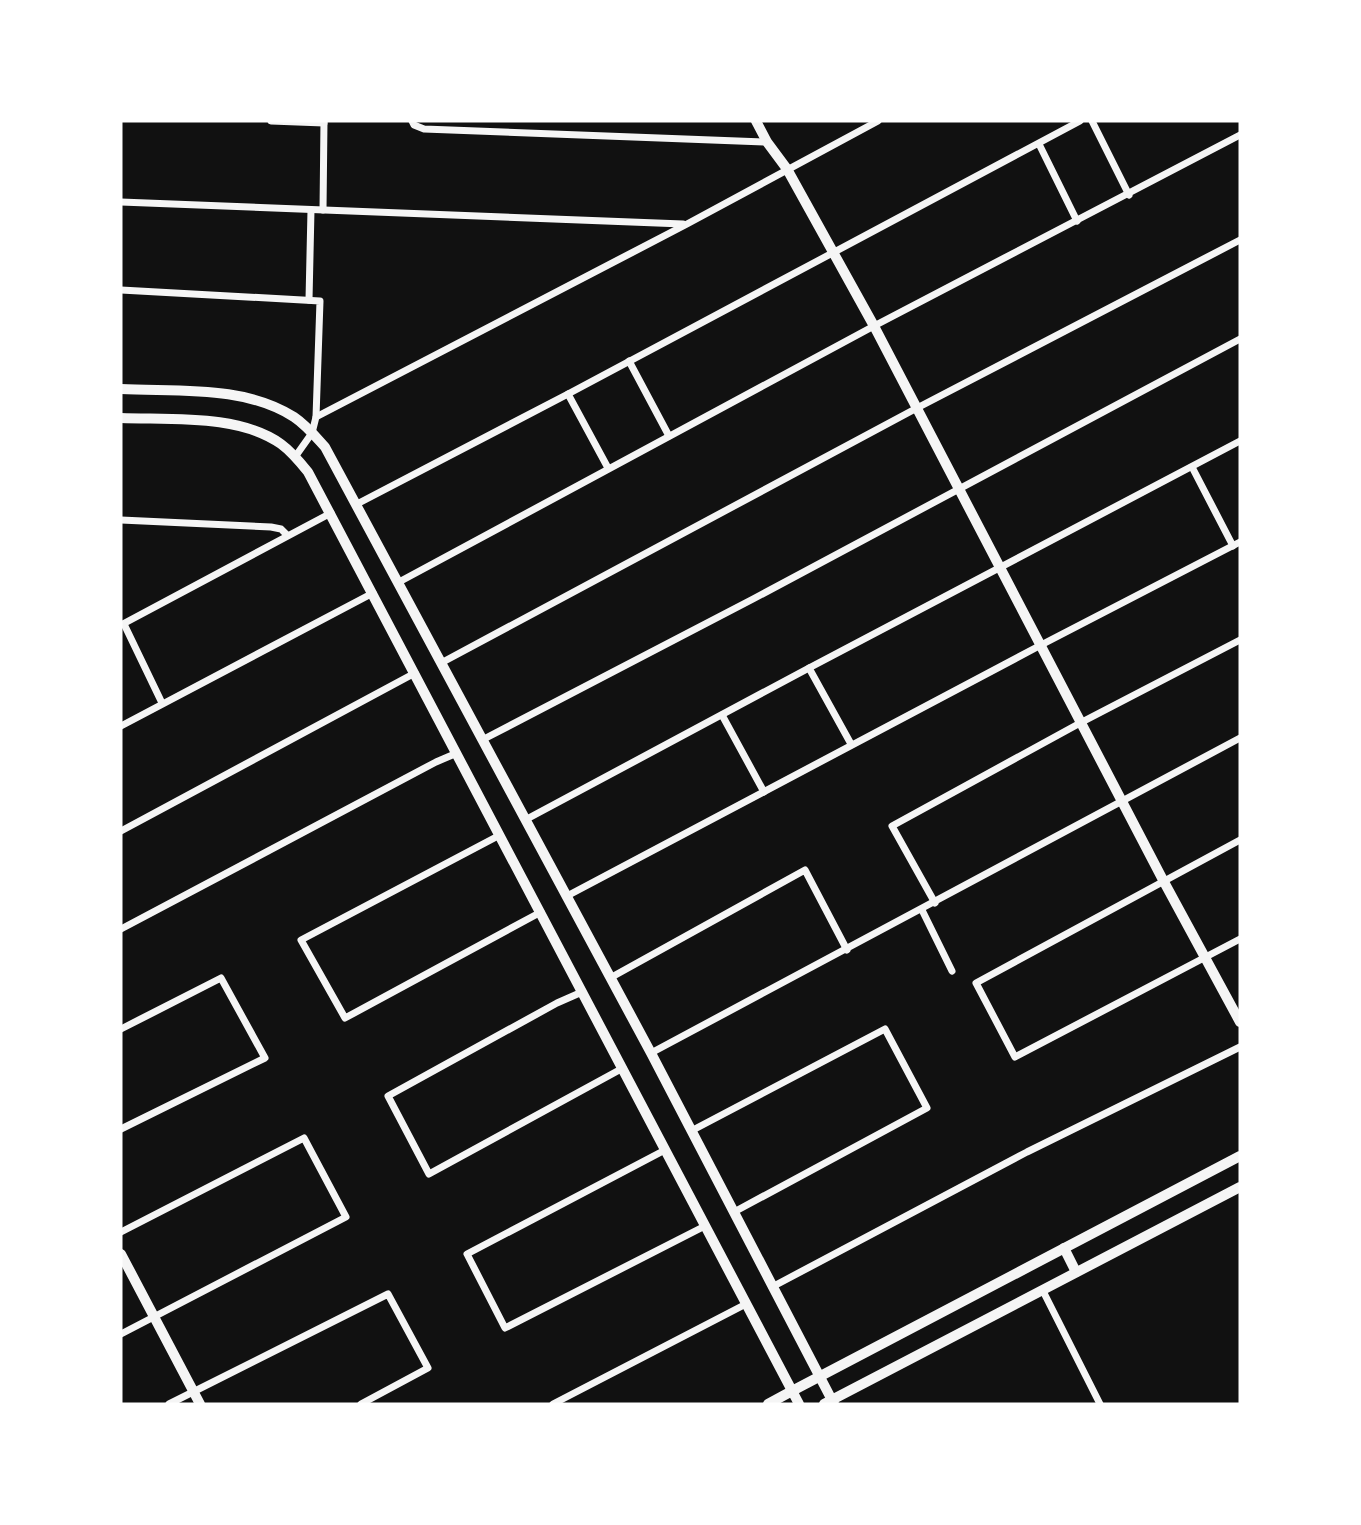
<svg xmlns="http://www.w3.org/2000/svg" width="1361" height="1525" font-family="Roboto,sans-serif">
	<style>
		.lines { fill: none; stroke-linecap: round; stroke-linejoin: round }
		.minor { stroke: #f5f5f5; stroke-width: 7 }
		.tertiary { stroke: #f5f5f5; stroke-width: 10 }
		.secondary { stroke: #f5f5f5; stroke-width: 10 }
	</style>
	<rect width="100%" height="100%" fill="#111"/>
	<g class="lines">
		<!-- minor -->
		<g class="minor">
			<path d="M 271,121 L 324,123"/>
			<path d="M 412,121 L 414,125 L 424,129 L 767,142"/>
			<path d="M 1092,121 L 1129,195"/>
			<path d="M 1039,144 L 1077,221"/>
			<path d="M 121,202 L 683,224"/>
			<path d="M 323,210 L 324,121"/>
			<path d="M 121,290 L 320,301 L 316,417"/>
			<path d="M 309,300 L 311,210"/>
			<path d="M 629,361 L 669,436"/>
			<path d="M 568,394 L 608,468"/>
			<path d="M 295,457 L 312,433 L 316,417 L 687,224 L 878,121"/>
			<path d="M 1192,467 L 1233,546"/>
			<path d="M 357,504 L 568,394 L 1080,121"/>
			<path d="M 121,520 L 271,527 L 281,529 L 287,535"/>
			<path d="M 399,582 L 874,326 L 1240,135"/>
			<path d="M 124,624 L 162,703"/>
			<path d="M 121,625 L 331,513"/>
			<path d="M 441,663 L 917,408 L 1240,240"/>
			<path d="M 809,668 L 851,744"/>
			<path d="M 722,715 L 764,792"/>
			<path d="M 121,726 L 373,593"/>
			<path d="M 482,740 L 753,599 L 1240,339"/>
			<path d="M 525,820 L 809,668 L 1240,441"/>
			<path d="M 121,831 L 415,673"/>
			<path d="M 500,835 L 301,940 L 345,1018 L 541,912"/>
			<path d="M 1240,840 L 976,983 L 1015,1057 L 1240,939"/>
			<path d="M 567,896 L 1041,645 L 1240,542"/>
			<path d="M 935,903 L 892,826 L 1082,722 L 1240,640"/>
			<path d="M 922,910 L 952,971"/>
			<path d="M 121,929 L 436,762 L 457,753"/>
			<path d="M 610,978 L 805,870 L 847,950"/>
			<path d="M 582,992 L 557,1003 L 388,1096 L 429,1174 L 623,1068"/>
			<path d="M 121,1029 L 221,978 L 265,1058 L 121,1129"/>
			<path d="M 651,1053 L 1240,738"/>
			<path d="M 691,1131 L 885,1029 L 927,1108 L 734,1212"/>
			<path d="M 665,1150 L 467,1254 L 505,1328 L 705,1226"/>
			<path d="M 121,1232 L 304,1138 L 346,1217 L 121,1334"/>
			<path d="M 772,1287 L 1027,1152 L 1240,1047"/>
			<path d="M 1043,1291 L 1100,1404"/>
			<path d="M 169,1404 L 388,1294 L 428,1368 L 361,1404"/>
			<path d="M 553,1404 L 746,1304"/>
		</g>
		<!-- tertiary -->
		<g class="tertiary">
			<path d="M 756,121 L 767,142 L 787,169 L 874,326 L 1163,880 L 1240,1022"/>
			<path d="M 121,1254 L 200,1404"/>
			<path d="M 768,1404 L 792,1391"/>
		</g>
		<!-- secondary -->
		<g class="secondary">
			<path d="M 121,389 C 178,392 244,385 294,417 C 306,425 316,437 325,447 L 651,1053 L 834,1404"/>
			<path d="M 121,418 C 171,420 239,414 281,444 C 292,452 300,462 308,472 L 799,1404"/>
			<path d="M 1064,1248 L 1076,1272"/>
			<path d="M 792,1391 L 1240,1156"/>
			<path d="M 824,1404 L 1240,1187"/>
		</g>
	</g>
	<!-- border -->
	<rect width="1361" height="1525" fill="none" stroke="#ffffff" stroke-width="245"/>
</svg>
